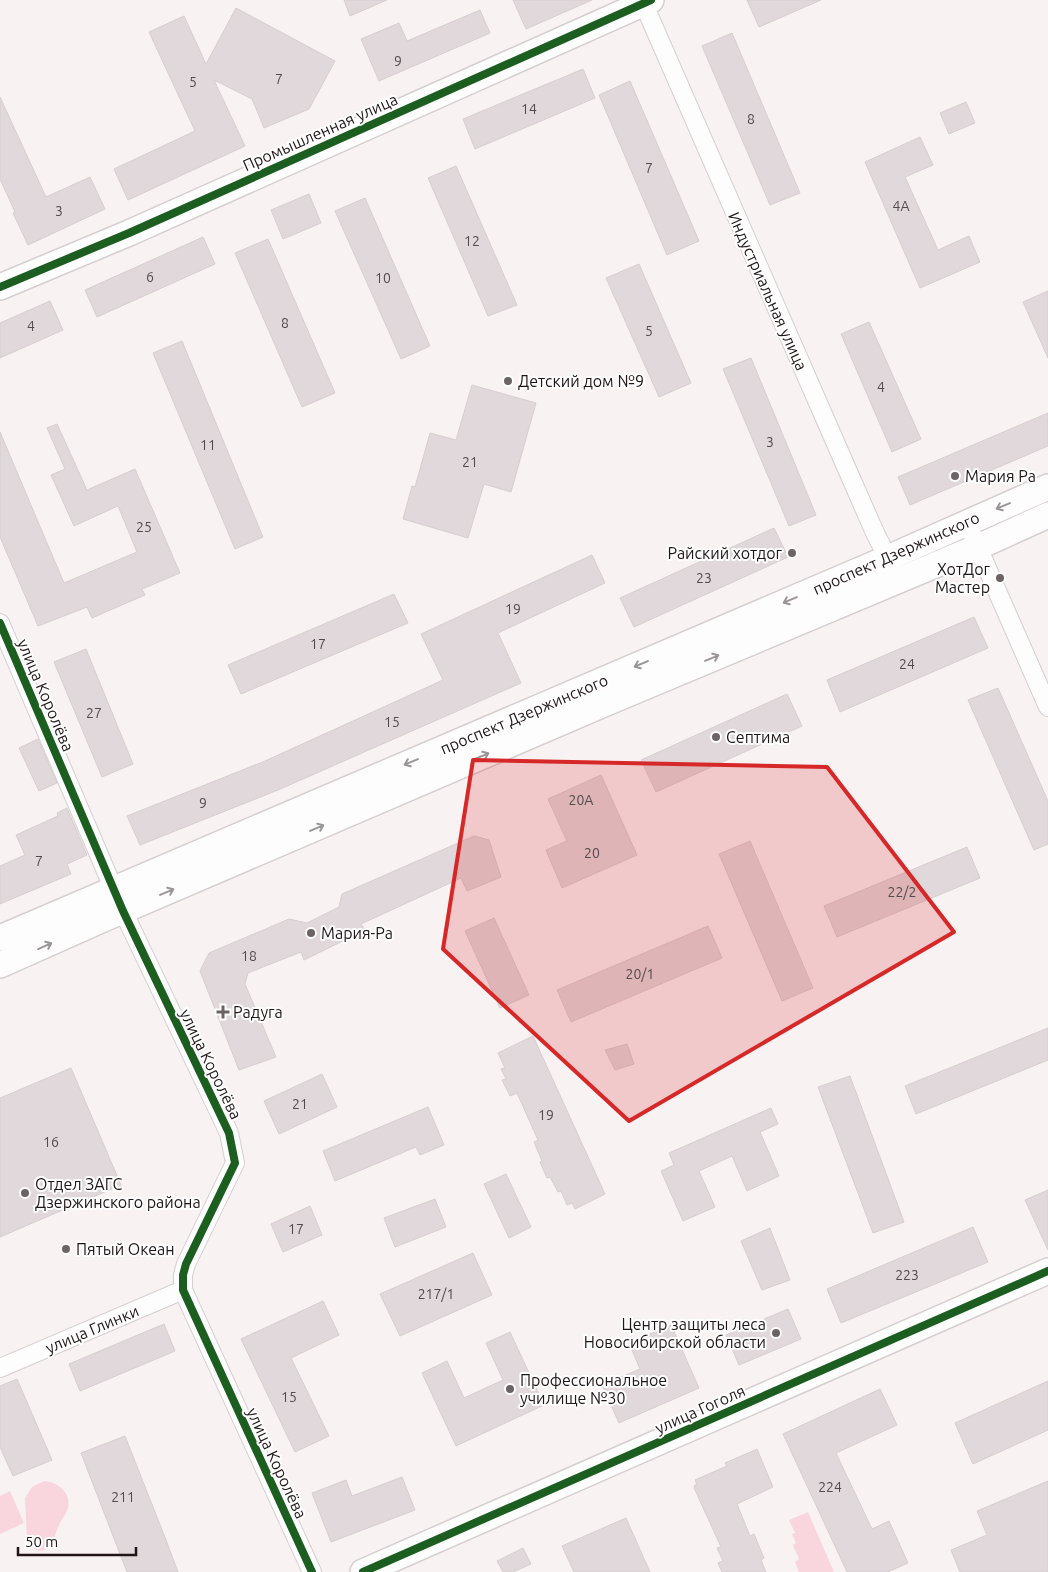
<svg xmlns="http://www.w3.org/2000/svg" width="1048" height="1572" font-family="Ubuntu,sans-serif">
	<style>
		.green { fill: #f9d6dd }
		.building { fill: #e0d8da; stroke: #d6ced0 }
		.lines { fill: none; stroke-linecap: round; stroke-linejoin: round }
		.street-casing { stroke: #d6ced0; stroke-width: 20 }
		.secondary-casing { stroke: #d6ced0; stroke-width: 28 }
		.street { stroke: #fefdfd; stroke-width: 18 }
		.secondary { stroke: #fefdfd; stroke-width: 25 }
		.cycleway-casing { stroke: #fff; stroke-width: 11 }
		.cycleway { stroke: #1b5e20; stroke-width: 8 }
		.oneway { stroke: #9a9596 }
		.marked { fill: #d62828; fill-opacity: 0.2; stroke: #d62828; stroke-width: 4; stroke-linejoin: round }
		.poi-dot { fill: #6c6365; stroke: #fff; stroke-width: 2 }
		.labels { text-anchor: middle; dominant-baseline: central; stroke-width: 4; stroke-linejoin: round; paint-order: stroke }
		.number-label { font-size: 14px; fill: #534a4c }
		.street-label { font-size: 16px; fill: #201618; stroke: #fff }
		.poi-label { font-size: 16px; fill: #201618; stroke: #fff; text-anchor: start }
	</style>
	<rect width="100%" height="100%" fill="#f8f2f3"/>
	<!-- green -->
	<g class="green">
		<path d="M 44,1481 C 60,1482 73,1495 67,1511 C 65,1516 61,1520 59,1525 C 56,1531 54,1542 49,1547 C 46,1550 43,1551 38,1551 L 30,1546 L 27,1541 L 25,1498 L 32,1487 Z"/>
		<path d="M 10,1491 L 24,1523 L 0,1534 L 0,1496 Z"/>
		<path d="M 808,1512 L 834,1572 L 799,1572 L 795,1562 L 799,1559 L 793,1545 L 796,1543 L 792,1534 L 795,1533 L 789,1520 Z"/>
	</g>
	<!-- building -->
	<g class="building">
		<path d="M 344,0 L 387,0 L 350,16 Z"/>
		<path d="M 513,0 L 592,0 L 526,29 Z"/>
		<path d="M 747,0 L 821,0 L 759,27 Z"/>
		<path d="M 236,8 L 335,61 L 309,109 L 264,128 L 252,99 L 214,80 L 245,146 L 128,200 L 114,169 L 195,131 L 149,32 L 184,16 L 206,64 Z"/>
		<path d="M 480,10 L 490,33 L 379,81 L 361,39 L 399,23 L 407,41 Z"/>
		<path d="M 732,33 L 800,193 L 770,205 L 702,46 Z"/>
		<path d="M 583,69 L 595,98 L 475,149 L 463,119 Z"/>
		<path d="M 630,81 L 699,241 L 667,255 L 599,95 Z"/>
		<path d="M 0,97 L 46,197 L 90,177 L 105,209 L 28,245 L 13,213 L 15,212 L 0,179 Z"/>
		<path d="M 966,102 L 975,123 L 949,134 L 940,113 Z"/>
		<path d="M 920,137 L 933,165 L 905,177 L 938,250 L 969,236 L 980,262 L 920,288 L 865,162 Z"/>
		<path d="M 456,166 L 517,305 L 488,316 L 428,178 Z"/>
		<path d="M 309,194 L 321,223 L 283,239 L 271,210 Z"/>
		<path d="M 365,198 L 430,346 L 401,359 L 335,211 Z"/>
		<path d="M 203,237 L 215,264 L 97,317 L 85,290 Z"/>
		<path d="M 268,239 L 335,393 L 302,407 L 235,253 Z"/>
		<path d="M 639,264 L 691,383 L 659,397 L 606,278 Z"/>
		<path d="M 1048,291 L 1048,358 L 1023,302 Z"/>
		<path d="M 50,301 L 63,330 L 0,358 L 0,323 Z"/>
		<path d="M 869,322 L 921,439 L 892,452 L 841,334 Z"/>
		<path d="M 182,341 L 263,537 L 235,549 L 153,353 Z"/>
		<path d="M 751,358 L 816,515 L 789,526 L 723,369 Z"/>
		<path d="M 472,385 L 536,403 L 511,492 L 484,484 L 468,538 L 403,519 L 412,486 L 415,487 L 430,433 L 456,440 Z"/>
		<path d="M 1048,413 L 1048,446 L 910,505 L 898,477 Z"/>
		<path d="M 57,424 L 87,490 L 135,469 L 180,573 L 142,589 L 145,595 L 92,618 L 87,607 L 38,626 L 0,537 L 0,432 L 64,583 L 137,552 L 118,506 L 74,526 L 51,475 L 65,469 L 47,428 Z"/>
		<path d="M 774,528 L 788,557 L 634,627 L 620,598 Z"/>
		<path d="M 592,555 L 605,583 L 498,633 L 521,683 L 278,790 L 140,845 L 127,816 L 265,761 L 443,680 L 421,634 Z"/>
		<path d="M 394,594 L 408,623 L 241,694 L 228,665 Z"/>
		<path d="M 974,617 L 988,648 L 840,712 L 827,680 Z"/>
		<path d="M 86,649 L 133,764 L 102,777 L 54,662 Z"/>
		<path d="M 998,688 L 1048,801 L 1048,844 L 1034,850 L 968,700 Z"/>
		<path d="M 787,694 L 802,726 L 656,792 L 641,760 Z"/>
		<path d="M 38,739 L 57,783 L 39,791 L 19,748 Z"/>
		<path d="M 601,775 L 637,855 L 562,888 L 546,850 L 567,841 L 548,799 Z"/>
		<path d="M 67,808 L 87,855 L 67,864 L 71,874 L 0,904 L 0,866 L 25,855 L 16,835 L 58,816 L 57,813 Z"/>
		<path d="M 474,836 L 489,840 L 501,877 L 467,891 L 461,878 L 361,924 L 365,930 L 304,960 L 301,952 L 248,973 L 245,984 L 276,1057 L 239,1070 L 200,971 L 209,953 L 289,919 L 307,923 L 339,907 L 342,894 Z"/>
		<path d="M 750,841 L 813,988 L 782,1001 L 719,854 Z"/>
		<path d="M 967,847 L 980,878 L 837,937 L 824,906 Z"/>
		<path d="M 494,918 L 529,995 L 500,1008 L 465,931 Z"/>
		<path d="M 708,926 L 722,958 L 571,1022 L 557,990 Z"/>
		<path d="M 1048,1028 L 1048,1060 L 916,1114 L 905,1086 Z"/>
		<path d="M 533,1036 L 605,1194 L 575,1209 L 572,1203 L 567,1205 L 561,1191 L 558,1192 L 550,1177 L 547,1178 L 540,1162 L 542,1161 L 534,1142 L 538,1140 L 517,1093 L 510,1096 L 502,1080 L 506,1079 L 501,1069 L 505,1068 L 498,1053 Z"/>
		<path d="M 627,1044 L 634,1064 L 615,1070 L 605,1050 Z"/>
		<path d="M 71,1068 L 121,1185 L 0,1237 L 0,1098 Z"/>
		<path d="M 322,1074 L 337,1107 L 279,1134 L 264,1101 Z"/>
		<path d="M 850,1076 L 904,1222 L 873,1233 L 818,1087 Z"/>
		<path d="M 428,1107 L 444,1145 L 420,1155 L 416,1147 L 335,1181 L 323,1151 Z"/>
		<path d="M 771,1108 L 778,1124 L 760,1132 L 779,1176 L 747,1191 L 732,1156 L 699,1171 L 715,1207 L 683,1221 L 661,1171 L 674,1165 L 669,1153 Z"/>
		<path d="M 506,1174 L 531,1227 L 509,1238 L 484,1184 Z"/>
		<path d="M 1048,1190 L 1048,1250 L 1025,1200 Z"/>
		<path d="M 435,1199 L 446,1227 L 395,1247 L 384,1218 Z"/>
		<path d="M 310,1206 L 322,1235 L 283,1252 L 271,1224 Z"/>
		<path d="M 973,1227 L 988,1262 L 841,1323 L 827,1289 Z"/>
		<path d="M 770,1228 L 790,1280 L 762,1290 L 741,1241 Z"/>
		<path d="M 473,1253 L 492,1295 L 400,1336 L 380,1294 Z"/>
		<path d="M 323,1301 L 339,1335 L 291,1358 L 329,1436 L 295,1452 L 241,1339 Z"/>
		<path d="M 788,1309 L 801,1339 L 739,1365 L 726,1335 Z"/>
		<path d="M 164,1324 L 175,1351 L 80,1391 L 69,1364 Z"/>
		<path d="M 671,1325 L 699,1388 L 619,1423 L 602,1385 L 640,1369 L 629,1343 Z"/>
		<path d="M 510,1332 L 544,1405 L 456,1446 L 422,1373 L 447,1361 L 464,1398 L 503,1380 L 486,1343 Z"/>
		<path d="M 17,1379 L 52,1460 L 13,1476 L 0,1447 L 0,1386 Z"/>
		<path d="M 1048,1381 L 1048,1430 L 973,1464 L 955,1423 Z"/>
		<path d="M 880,1389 L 897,1425 L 836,1453 L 872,1529 L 889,1521 L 908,1563 L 888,1572 L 847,1572 L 783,1434 Z"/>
		<path d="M 125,1436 L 166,1540 L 178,1572 L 127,1572 L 81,1453 Z"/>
		<path d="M 757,1449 L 773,1487 L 737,1504 L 750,1536 L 754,1534 L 764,1558 L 761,1560 L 766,1572 L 722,1572 L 718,1563 L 723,1561 L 717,1548 L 721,1547 L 695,1490 L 694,1486 L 697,1484 L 695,1480 L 727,1466 L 725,1463 Z"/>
		<path d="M 402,1477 L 415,1510 L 331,1542 L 312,1493 L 346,1480 L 352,1496 Z"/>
		<path d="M 1048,1481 L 1048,1572 L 960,1572 L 951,1550 L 987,1535 L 977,1511 Z"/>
		<path d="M 626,1518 L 650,1572 L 574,1572 L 562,1546 Z"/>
		<path d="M 523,1548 L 531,1564 L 513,1572 L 503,1572 L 497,1561 Z"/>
	</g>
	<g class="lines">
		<defs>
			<g id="street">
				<path d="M 642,0 L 850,476 L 876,535 L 893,568"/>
				<path d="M 973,536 L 1048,707"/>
				<path d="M 0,623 L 123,911 L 229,1133 L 235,1163 L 186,1264 L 183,1275 L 183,1290 L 312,1572"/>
				<path d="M 0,1368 L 183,1290"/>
			</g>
			<g id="secondary">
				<path d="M 0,287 L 129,233 L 651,0"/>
				<path d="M 0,938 L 888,558 L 1048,487"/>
				<path d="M 0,965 L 101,920 L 604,704 L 978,547 L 1048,515"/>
				<path d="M 363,1572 L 1048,1271"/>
			</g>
		</defs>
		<!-- street casing -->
		<use href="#street" class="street-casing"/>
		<!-- secondary casing -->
		<use href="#secondary" class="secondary-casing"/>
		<!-- street -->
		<use href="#street" class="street"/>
		<!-- secondary -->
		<use href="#secondary" class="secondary"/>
		<defs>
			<g id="cycleway">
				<path d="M 0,287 L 129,233 L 651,0"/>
				<path d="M 0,623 L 123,911 L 229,1133 L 235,1163 L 186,1264 L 183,1275 L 183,1290 L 312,1572"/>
				<path d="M 363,1572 L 1048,1271"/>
			</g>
		</defs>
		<!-- cycleway casing -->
		<use href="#cycleway" class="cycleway-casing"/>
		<!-- cycleway -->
		<use href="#cycleway" class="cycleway"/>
	</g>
	<!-- one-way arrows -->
	<defs><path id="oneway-shaft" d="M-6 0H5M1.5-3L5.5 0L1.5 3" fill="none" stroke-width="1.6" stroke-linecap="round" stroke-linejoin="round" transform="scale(1.25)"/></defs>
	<g class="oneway">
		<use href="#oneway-shaft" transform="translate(1003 506) rotate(157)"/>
		<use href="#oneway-shaft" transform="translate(790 600) rotate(157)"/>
		<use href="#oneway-shaft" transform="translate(712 658) rotate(-23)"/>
		<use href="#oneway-shaft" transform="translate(641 664) rotate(157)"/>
		<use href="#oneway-shaft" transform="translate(482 756) rotate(-23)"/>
		<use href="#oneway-shaft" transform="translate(411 762) rotate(157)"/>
		<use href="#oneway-shaft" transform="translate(317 828) rotate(-23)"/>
		<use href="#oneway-shaft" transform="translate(167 892) rotate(-23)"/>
		<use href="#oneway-shaft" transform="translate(45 946) rotate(-24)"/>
	</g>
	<!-- marked area -->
	<path class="marked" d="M 473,760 L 827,767 L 954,932 L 629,1121 L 443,949 Z"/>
	<!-- markers -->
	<g class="poi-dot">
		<circle cx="508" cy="381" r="5"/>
		<circle cx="955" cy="476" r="5"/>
		<circle cx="792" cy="553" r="5"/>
		<circle cx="1000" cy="578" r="5"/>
		<circle cx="716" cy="737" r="5"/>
		<circle cx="311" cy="933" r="5"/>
		<path d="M220.5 1004.5h5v5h5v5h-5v5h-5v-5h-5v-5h5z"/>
		<circle cx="25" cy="1193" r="5"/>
		<circle cx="66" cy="1249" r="5"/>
		<circle cx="776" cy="1333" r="5"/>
		<circle cx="510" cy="1389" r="5"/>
	</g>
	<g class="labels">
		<!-- number labels -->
		<g class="number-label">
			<text x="398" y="61">9</text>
			<text x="279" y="79">7</text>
			<text x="193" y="82">5</text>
			<text x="529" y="109">14</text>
			<text x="751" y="119">8</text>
			<text x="649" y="168">7</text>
			<text x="901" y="206">4А</text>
			<text x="59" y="211">3</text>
			<text x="472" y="241">12</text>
			<text x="150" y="277">6</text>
			<text x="383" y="278">10</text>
			<text x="285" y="323">8</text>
			<text x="31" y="326">4</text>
			<text x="649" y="331">5</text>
			<text x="881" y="387">4</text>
			<text x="770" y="442">3</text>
			<text x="208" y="445">11</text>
			<text x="470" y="462">21</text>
			<text x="144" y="527">25</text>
			<text x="704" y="578">23</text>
			<text x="513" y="609">19</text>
			<text x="318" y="644">17</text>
			<text x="907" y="664">24</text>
			<text x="94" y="713">27</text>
			<text x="392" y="722">15</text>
			<text x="581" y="800">20А</text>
			<text x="203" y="803">9</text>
			<text x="592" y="853">20</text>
			<text x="39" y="861">7</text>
			<text x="902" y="892">22/2</text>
			<text x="249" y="956">18</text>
			<text x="640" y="974">20/1</text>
			<text x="300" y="1104">21</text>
			<text x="546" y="1115">19</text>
			<text x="51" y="1142">16</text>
			<text x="296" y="1229">17</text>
			<text x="907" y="1275">223</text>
			<text x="436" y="1294">217/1</text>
			<text x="289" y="1397">15</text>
			<text x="830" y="1487">224</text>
			<text x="123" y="1497">211</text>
		</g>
		<!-- street labels -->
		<g class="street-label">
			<text transform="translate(320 132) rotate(-24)">Промышленная улица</text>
			<text transform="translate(768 291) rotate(66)">Индустриальная улица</text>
			<text transform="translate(896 553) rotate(-24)">проспект Дзержинского</text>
			<text transform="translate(46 695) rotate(67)">улица Королёва</text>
			<text transform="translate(524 714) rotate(-23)">проспект Дзержинского</text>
			<text transform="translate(211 1064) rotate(64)">улица Королёва</text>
			<text transform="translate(92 1329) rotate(-23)">улица Глинки</text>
			<text transform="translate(700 1409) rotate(-24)">улица Гоголя</text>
			<text transform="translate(277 1463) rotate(65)">улица Королёва</text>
		</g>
		<!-- poi labels -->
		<g class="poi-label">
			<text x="518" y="381">Детский дом №9</text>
			<text x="965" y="476">Мария Ра</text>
			<text x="782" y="553" text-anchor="end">Райский хотдог</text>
			<text x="990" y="569" text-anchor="end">ХотДог<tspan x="990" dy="18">Мастер</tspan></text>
			<text x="726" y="737">Септима</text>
			<text x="321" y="933">Мария-Ра</text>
			<text x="233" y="1012">Радуга</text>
			<text x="35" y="1184">Отдел ЗАГС<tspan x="35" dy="18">Дзержинского района</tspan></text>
			<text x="76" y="1249">Пятый Океан</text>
			<text x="766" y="1324" text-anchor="end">Центр защиты леса<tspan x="766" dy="18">Новосибирской области</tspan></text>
			<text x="520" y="1380">Профессиональное<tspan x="520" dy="18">училище №30</tspan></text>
		</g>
	</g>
	<!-- scale -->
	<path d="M18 1547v8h118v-8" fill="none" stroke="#201618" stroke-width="2.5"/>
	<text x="25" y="1547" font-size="15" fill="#201618" stroke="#ffffff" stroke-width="4" paint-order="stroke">50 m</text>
</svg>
